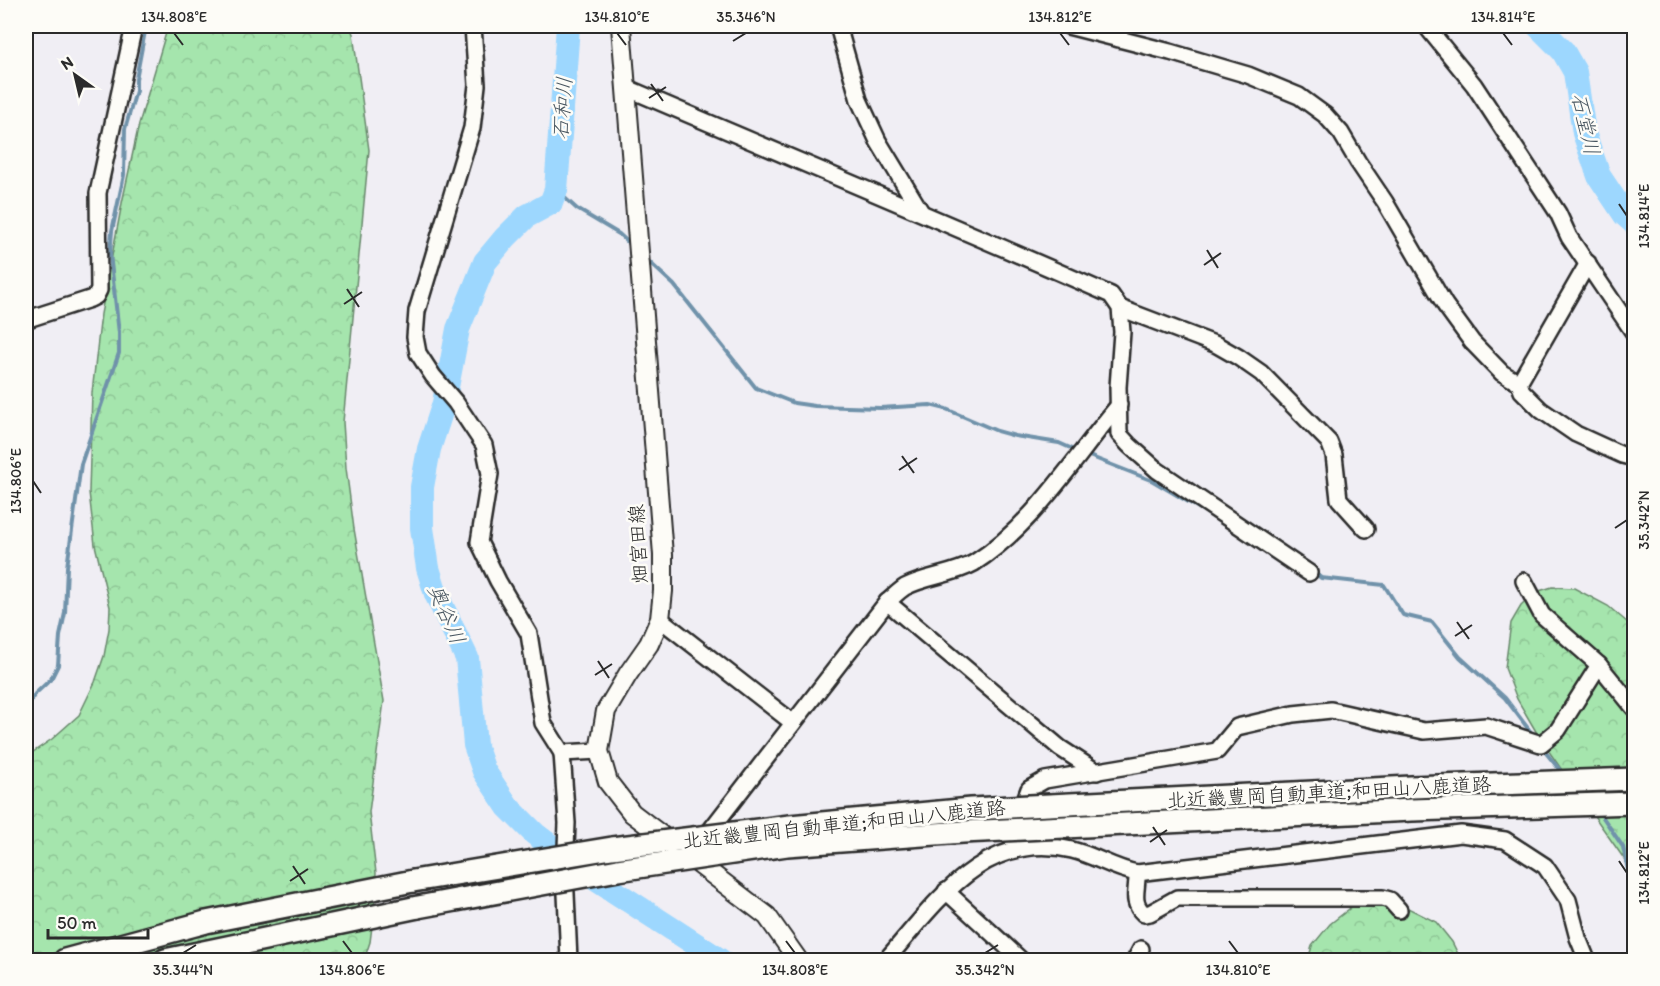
<svg xmlns="http://www.w3.org/2000/svg" width="1660" height="986" font-family="Itim,'Klee One',sans-serif">
	<style>
		.forest { fill: url(#forest-crowns); stroke: #68886c; stroke-width: 1.5 }
		.lines { fill: none; stroke-linecap: round; stroke-linejoin: round }
		.stream { stroke: #6f92aa; stroke-width: 4 }
		.river { stroke: #9dd7fe; stroke-width: 24 }
		.minor-casing { stroke: #2b2b2b; stroke-width: 20 }
		.major-casing { stroke: #2b2b2b; stroke-width: 22 }
		.highway-casing { stroke: #2b2b2b; stroke-width: 26 }
		.minor { stroke: #fdfcf7; stroke-width: 15 }
		.major { stroke: #fdfcf7; stroke-width: 18 }
		.highway { stroke: #fdfcf7; stroke-width: 21 }
		.highway-bridge-casing { stroke: #2b2b2b; stroke-width: 26; stroke-linecap: butt }
		.highway-bridge { stroke: #fdfcf7; stroke-width: 21 }
		.ticks { fill: none; stroke: #2b2b2b; stroke-width: 2 }
		.labels { text-anchor: middle; dominant-baseline: central; stroke-width: 5; stroke-linejoin: round; paint-order: stroke }
		.street-label { font-size: 20px; fill: #2b2b2b; stroke: #fdfcf7 }
		.water-label { font-size: 21px; font-style: italic; fill: #485660; stroke: #fdfcf7 }
		.neatline { fill: none; stroke: #2b2b2b; stroke-width: 2 }
		.ticks-label { font-size: 15px; text-anchor: middle; fill: #2b2b2b }
	</style>
	<defs>
		<pattern id="forest-crowns" width="20" height="18" patternUnits="userSpaceOnUse" patternTransform="scale(1.5)"><rect width="20" height="18" fill="#a5e5ad"/><path d="M2 6a3 3 0 1 1 6 0M12 15a3 3 0 1 1 6 0" fill="none" stroke="#8ec595"/></pattern>
	</defs>
	<rect width="100%" height="100%" fill="#f0eef4"/>
	<filter id="ink" filterUnits="userSpaceOnUse"><feTurbulence type="fractalNoise" baseFrequency=".0167" numOctaves="2"/><feDisplacementMap in="SourceGraphic" scale="12" xChannelSelector="R" yChannelSelector="G"/><feConvolveMatrix kernelMatrix="1 2 1 2 8 2 1 2 1" color-interpolation-filters="sRGB"/></filter>
	<g filter="url(#ink)">
		<!-- forest -->
		<g class="forest">
			<path d="M 168,26 L 350,26 L 353,34 L 369,150 L 343,422 L 346,468 L 354,529 L 384,701 L 369,812 L 376,873 L 374,911 L 370,942 L 364,960 L 26,960 L 26,757 L 52,739 L 79,715 L 95,682 L 104,656 L 109,629 L 110,607 L 95,545 L 89,492 L 92,393 L 101,314 L 122,203 L 139,124 Z"/>
			<path d="M 1552,587 L 1574,588 L 1608,606 L 1634,628 L 1634,873 L 1541,740 L 1517,699 L 1505,668 L 1511,623 L 1521,606 L 1536,592 Z"/>
			<path d="M 1375,902 L 1396,902 L 1436,922 L 1452,942 L 1461,960 L 1308,960 L 1312,946 L 1330,924 L 1353,906 Z"/>
		</g>
		<g class="lines">
			<!-- stream -->
			<g class="stream">
				<path d="M 556,190 L 577,209 L 619,234 L 633,247"/>
				<path d="M 645,258 L 674,285 L 756,388 L 794,403 L 815,406 L 880,408 L 930,405 L 946,409 L 997,431 L 1015,436 L 1059,443 L 1077,451"/>
				<path d="M 1084,454 L 1153,481 L 1219,520"/>
				<path d="M 1314,572 L 1321,578 L 1384,585 L 1403,615 L 1432,622 L 1460,657 L 1505,698 L 1533,735"/>
				<path d="M 26,708 L 35,694 L 51,679 L 58,665 L 60,636 L 65,613 L 67,567 L 81,464 L 119,353 L 119,333 L 110,254 L 112,231 L 124,175 L 125,129 L 136,91 L 136,79 L 146,26"/>
				<path d="M 1542,748 L 1564,775"/>
				<path d="M 1600,813 L 1623,847 L 1634,897"/>
			</g>
			<!-- river -->
			<g class="river">
				<path d="M 568,26 L 556,190 L 551,203 L 527,216 L 505,238 L 485,262 L 458,329 L 444,403 L 429,449 L 422,487 L 422,528 L 428,568 L 436,594 L 467,658 L 475,745 L 484,771 L 508,807 L 535,834 L 592,877 L 720,960"/>
				<path d="M 1538,26 L 1563,51 L 1575,72 L 1584,133 L 1599,176 L 1625,215 L 1634,223"/>
			</g>
			<defs>
				<g id="minor">
					<path d="M 473,26 L 477,85 L 472,128 L 417,311 L 415,337 L 418,353 L 433,376 L 456,403 L 484,445 L 490,474 L 479,542 L 498,581 L 529,634 L 543,723 L 562,753 L 599,751"/>
					<path d="M 838,26 L 859,100 L 878,141 L 921,212"/>
					<path d="M 1068,26 L 1170,52 L 1248,75 L 1299,96 L 1325,115 L 1341,133 L 1358,162 L 1385,202 L 1445,305 L 1472,342 L 1502,373 L 1519,383 L 1522,391 L 1541,410 L 1576,434 L 1622,455 L 1634,458"/>
					<path d="M 1426,26 L 1474,85 L 1558,213 L 1569,237 L 1634,333"/>
					<path d="M 627,88 C 788,157 950,224 1111,295 L 1120,308 L 1122,332 L 1118,387 L 1119,434 L 1129,445 L 1157,470 L 1309,573"/>
					<path d="M 1120,308 L 1217,345 L 1238,357 L 1261,373 L 1329,442 L 1334,455 L 1339,499 L 1366,529"/>
					<path d="M 31,318 L 90,299 L 96,296 L 99,290 L 98,193 L 134,26"/>
					<path d="M 1519,383 L 1588,263"/>
					<path d="M 1524,581 L 1542,615 L 1599,665 L 1634,708"/>
					<path d="M 887,602 L 1060,748 L 1097,772"/>
					<path d="M 660,619 L 792,722"/>
					<path d="M 562,753 L 567,823 L 565,872 L 569,960"/>
					<path d="M 1011,838 L 1029,789 L 1045,780 L 1217,751 L 1237,727 L 1293,714 L 1331,710 L 1424,731 L 1486,726 L 1541,744 L 1558,730 L 1599,665"/>
					<path d="M 702,841 L 887,602 C 893,597 899,591 905,587 C 926,576 953,575 974,563 C 1034,525 1074,458 1119,405"/>
					<path d="M 1137,873 C 1138,890 1130,901 1144,914 L 1150,913 L 1177,898 L 1383,898 L 1390,900 L 1399,910"/>
					<path d="M 946,891 L 1021,960"/>
					<path d="M 886,960 C 936,903 984,829 1072,850 C 1094,855 1114,869 1137,873 L 1461,834 L 1505,840 L 1545,866 L 1568,900 L 1578,938 L 1587,960"/>
					<path d="M 1135,960 L 1141,949"/>
				</g>
				<path id="major" d="M 621,26 L 663,555 L 663,591 L 660,619 L 649,644 L 628,674 L 606,711 L 599,751 L 608,782 L 632,813 L 767,916 L 798,960"/>
				<g id="highway">
					<path d="M 65,960 L 206,922 L 413,881"/>
					<path d="M 165,960 L 418,907"/>
				</g>
			</defs>
			<!-- minor casing -->
			<use href="#minor" class="minor-casing"/>
			<!-- major casing -->
			<use href="#major" class="major-casing"/>
			<!-- highway casing -->
			<use href="#highway" class="highway-casing"/>
			<!-- minor -->
			<use href="#minor" class="minor"/>
			<!-- major -->
			<use href="#major" class="major"/>
			<!-- highway -->
			<use href="#highway" class="highway"/>
			<defs>
				<g id="highway-bridge">
					<path d="M 413,881 L 612,848 L 790,826 L 971,809 L 1411,787 L 1634,779"/>
					<path d="M 418,907 L 618,870 L 787,845 L 963,832 L 1412,810 L 1634,803"/>
				</g>
			</defs>
			<!-- highway-bridge casing -->
			<use href="#highway-bridge" class="highway-bridge-casing"/>
			<!-- highway-bridge -->
			<use href="#highway-bridge" class="highway-bridge"/>
		</g>
	</g>
	<!-- ticks -->
	<path class="ticks" d="M 174,33 L 183,45M 617,33 L 626,45M 1060,33 L 1069,45M 1503,33 L 1512,45M 733,41 L 746,33M 651,84 L 663,101M 649,98 L 666,87M 1619,204 L 1627,216M 1207,250 L 1218,268M 1204,265 L 1221,253M 347,289 L 359,307M 344,304 L 362,292M 902,456 L 914,473M 899,470 L 917,458M 33,481 L 41,493M 1615,528 L 1627,520M 1457,622 L 1469,639M 1455,636 L 1472,625M 598,661 L 609,678M 595,675 L 612,664M 1153,827 L 1165,845M 1150,842 L 1167,830M 1619,861 L 1627,873M 293,866 L 305,884M 290,881 L 308,869M 343,941 L 352,953M 786,941 L 795,953M 1229,941 L 1238,953M 183,953 L 196,945M 985,953 L 998,945"/>
	<g class="labels">
		<!-- street labels -->
		<g class="street-label">
			<text transform="translate(638 544) rotate(-93)">畑宮田線</text>
			<text transform="translate(1329 792) rotate(-3)">北近畿豊岡自動車道;和田山八鹿道路</text>
			<text transform="translate(844 824) rotate(-6)">北近畿豊岡自動車道;和田山八鹿道路</text>
		</g>
		<!-- water labels -->
		<g class="water-label">
			<text transform="translate(562 108) rotate(-86)">石和川</text>
			<text transform="translate(1586 124) rotate(77)">石堂川</text>
			<text transform="translate(447 614) rotate(67)">奥谷川</text>
		</g>
	</g>
	<!-- margin -->
	<rect width="1660" height="986" fill="none" stroke="#fdfcf7" stroke-width="66"/>
	<!-- north arrow -->
	<g transform="translate(75 75) rotate(326)" stroke="#fdfcf7" stroke-width="4.5" paint-order="stroke">
	<path d="M0-4.5L10 22L0 15L-10 22Z" fill="#2b2b2b"/>
	<text y="-9" font-size="16" font-weight="bold" text-anchor="middle" fill="#2b2b2b">N</text>
	</g>
	<!-- scale -->
	<path d="M48 929v9h100v-9" fill="none" stroke="#2b2b2b" stroke-width="3"/>
	<text x="57" y="929" font-size="18" fill="#2b2b2b" stroke="#fdfcf7" stroke-width="4.5" paint-order="stroke">50 m</text>
	<rect x="33" y="33" width="1594" height="920" class="neatline"/>
	<g class="ticks-label">
		<text x="174" y="22">134.808°E</text>
		<text x="617" y="22">134.810°E</text>
		<text x="746" y="22">35.346°N</text>
		<text x="1060" y="22">134.812°E</text>
		<text x="1503" y="22">134.814°E</text>
		<text transform="translate(1644 216) rotate(-90)" y="5">134.814°E</text>
		<text transform="translate(16 481) rotate(-90)" y="5">134.806°E</text>
		<text transform="translate(1644 520) rotate(-90)" y="5">35.342°N</text>
		<text transform="translate(1644 873) rotate(-90)" y="5">134.812°E</text>
		<text x="183" y="975">35.344°N</text>
		<text x="352" y="975">134.806°E</text>
		<text x="795" y="975">134.808°E</text>
		<text x="985" y="975">35.342°N</text>
		<text x="1238" y="975">134.810°E</text>
	</g>
</svg>
